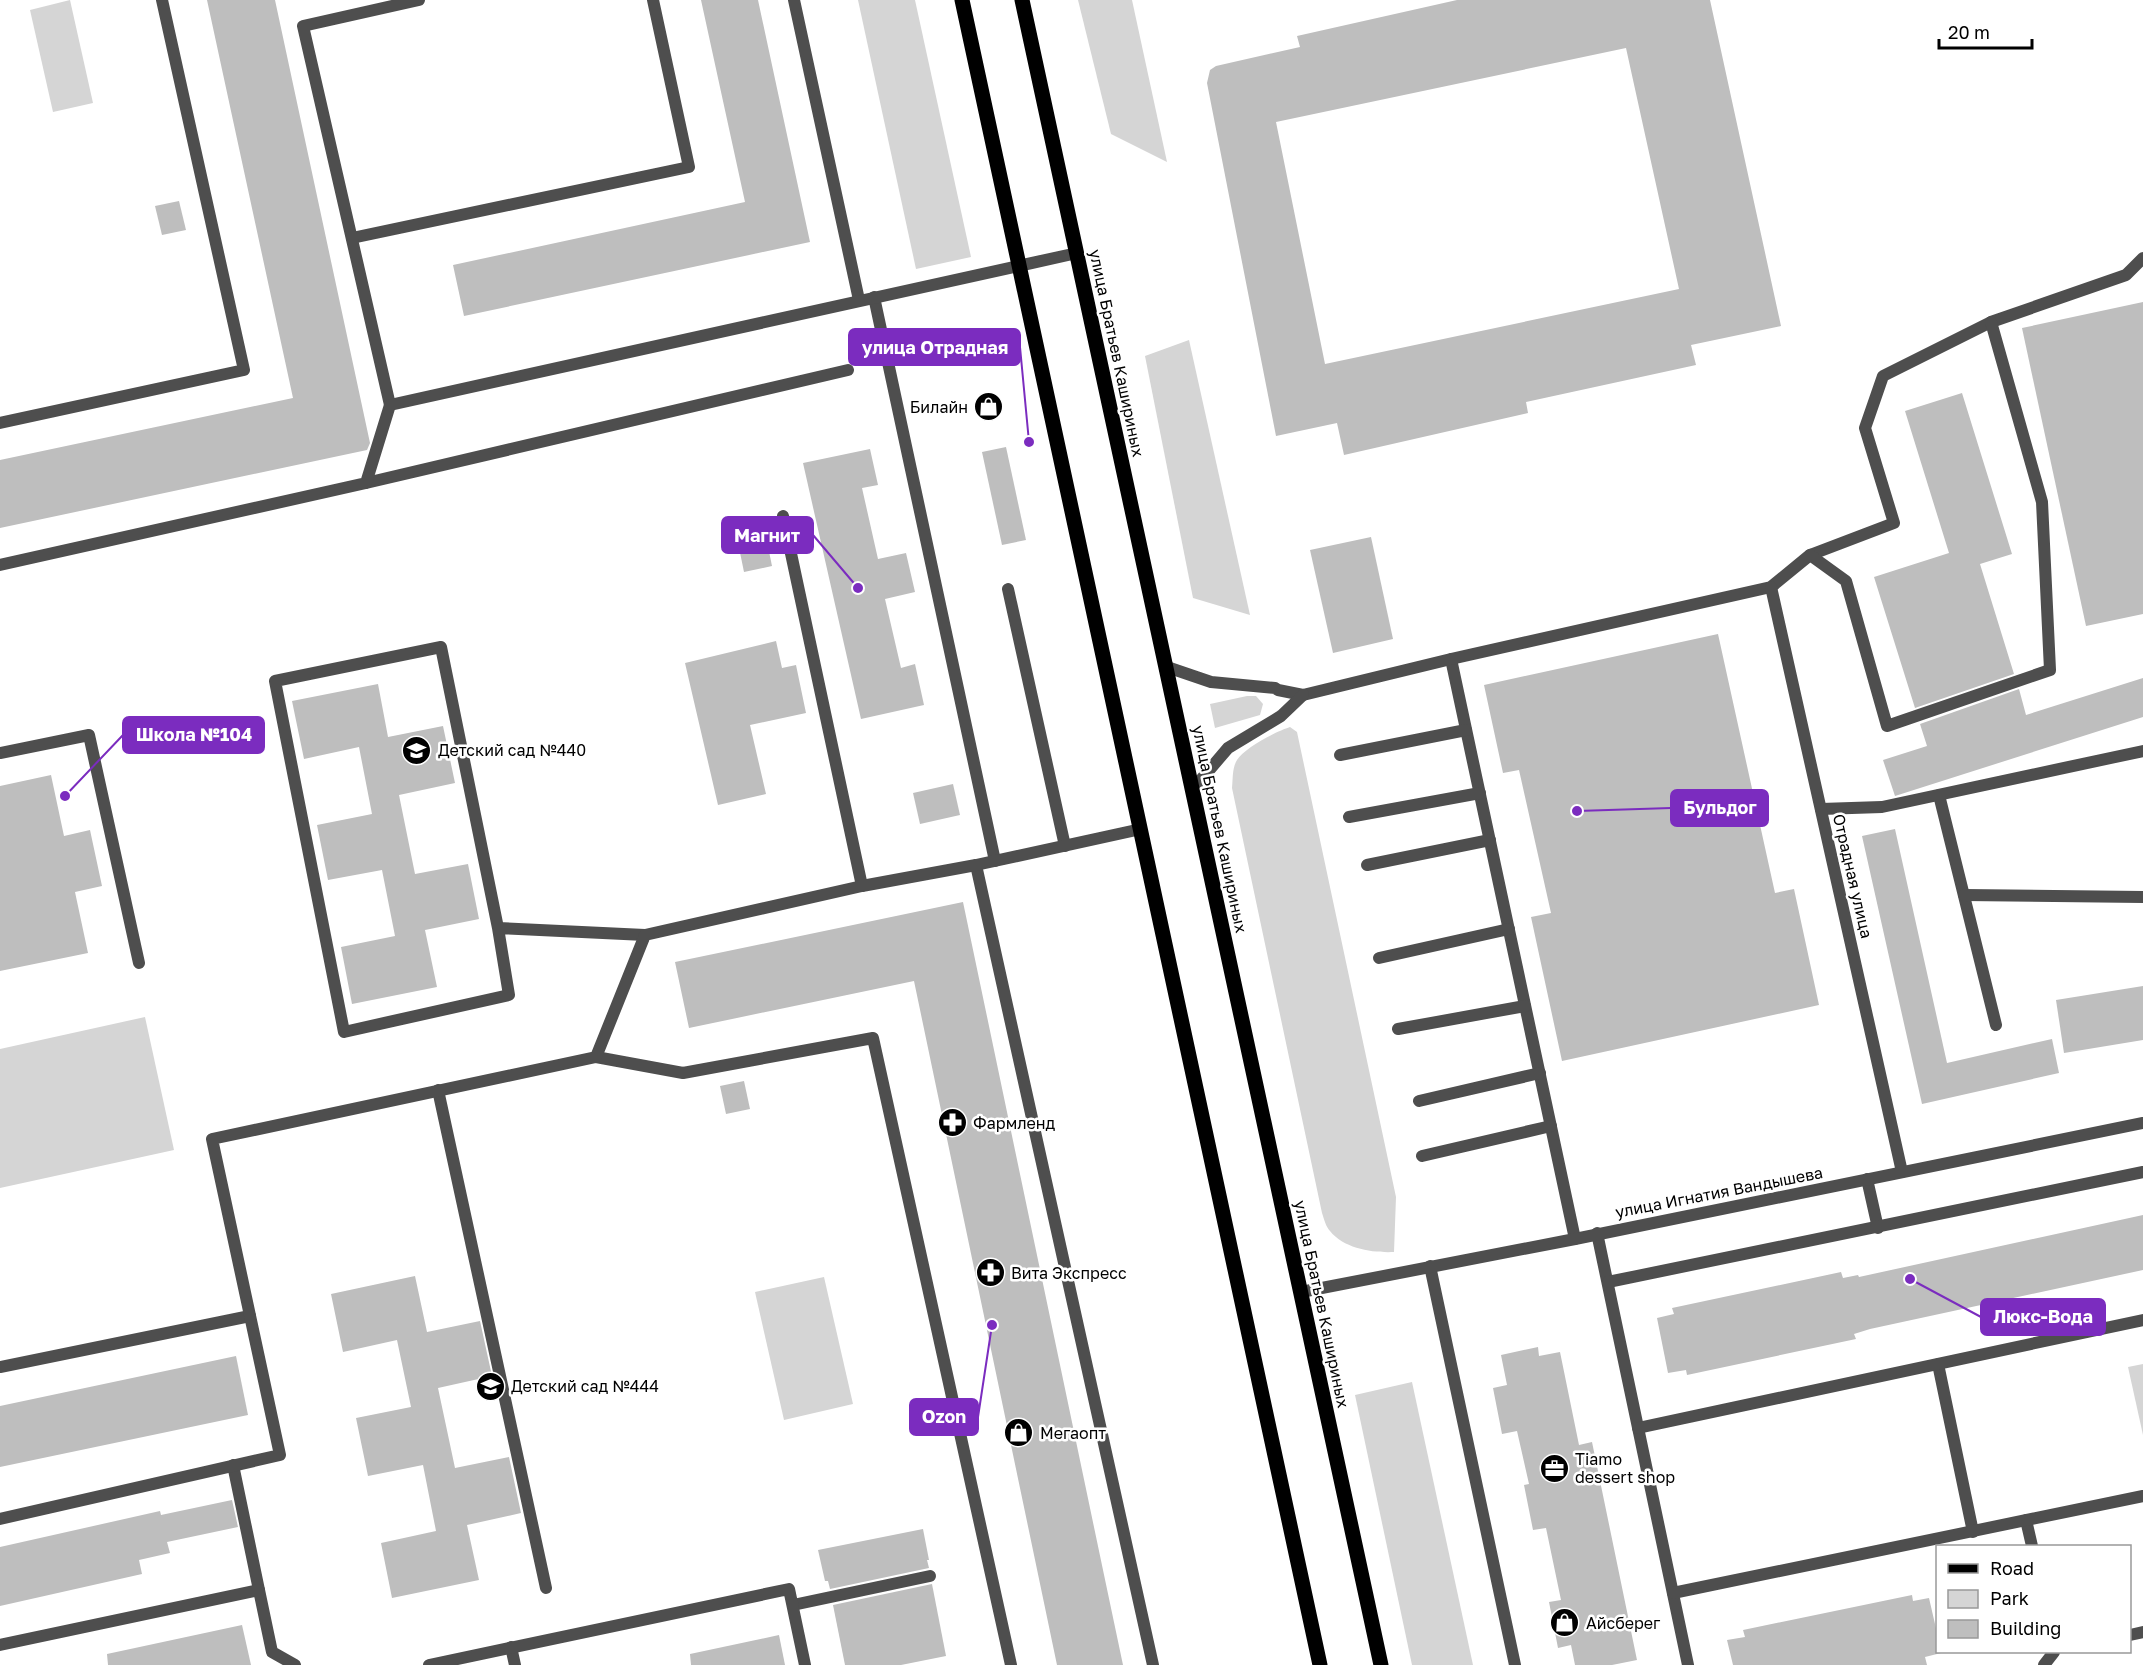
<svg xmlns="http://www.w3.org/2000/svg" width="2143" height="1665" font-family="'Golos Text',sans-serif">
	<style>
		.green { fill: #d5d5d5 }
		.building { fill: #bebebe; fill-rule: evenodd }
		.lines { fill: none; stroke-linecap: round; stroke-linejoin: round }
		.service { stroke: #4e4e4e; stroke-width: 12 }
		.minor { stroke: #4e4e4e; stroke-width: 12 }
		.primary { stroke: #000; stroke-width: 15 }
		.labels { text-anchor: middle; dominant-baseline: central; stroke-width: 5; stroke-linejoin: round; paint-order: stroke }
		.street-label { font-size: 16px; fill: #000; stroke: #fff }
		.poi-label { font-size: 16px; fill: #000; stroke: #fff; text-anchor: start }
		.leader { fill: none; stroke: #7b2cbf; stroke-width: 2 }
		.callout-dot { fill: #7b2cbf; stroke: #fff; stroke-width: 2 }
		.callout { fill: #7b2cbf; stroke: #7b2cbf; stroke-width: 2 }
		.callout-label { font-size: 18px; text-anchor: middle; font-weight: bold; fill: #fff }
	</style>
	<rect width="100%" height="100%" fill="#fff"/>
	<!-- green -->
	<g class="green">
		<path d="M 70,0 L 93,103 L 53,112 L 30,10 Z"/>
		<path d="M 858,0 L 915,0 L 971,257 L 916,269 Z"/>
		<path d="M 1078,0 L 1132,0 L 1167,162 L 1111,134 Z"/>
		<path d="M 1189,340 L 1250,615 L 1193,598 L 1145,356 Z"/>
		<path d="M 1247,696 L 1256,696 L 1263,704 L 1260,715 L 1215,728 L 1210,704 Z"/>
		<path d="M 1290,727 L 1297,732 L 1396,1197 L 1394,1252 C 1374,1253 1344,1249 1330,1231 C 1326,1227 1324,1219 1322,1213 L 1232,788 C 1233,779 1232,768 1237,760 C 1244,748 1277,731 1290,727 Z"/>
		<path d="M 145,1017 L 174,1150 L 0,1188 L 0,1049 Z"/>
		<path d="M 824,1277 L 853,1404 L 784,1420 L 755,1292 Z"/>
		<path d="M 2143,1364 L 2143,1435 L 2128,1367 Z"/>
		<path d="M 1412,1382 L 1473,1665 L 1412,1665 L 1355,1395 Z"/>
	</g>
	<!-- building -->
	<g class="building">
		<path d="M 207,0 L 275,0 L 370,443 L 367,450 L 0,528 L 0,460 L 293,398 Z"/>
		<path d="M 701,0 L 758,0 L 810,242 L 464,316 L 453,265 L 745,202 Z"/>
		<path d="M 1457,0 L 1710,0 L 1781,326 L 1691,345 L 1696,365 L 1526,402 L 1528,413 L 1344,455 L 1337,423 L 1276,436 L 1207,83 L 1210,70 L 1216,66 L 1300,47 L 1297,36 ZM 1626,48 L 1679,289 L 1325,364 L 1276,122 Z"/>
		<path d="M 179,201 L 186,230 L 162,235 L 155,206 Z"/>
		<path d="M 2143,302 L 2143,614 L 2086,626 L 2022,328 Z"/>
		<path d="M 1962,393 L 2012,554 L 1980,564 L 2014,674 L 1915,708 L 1874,577 L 1949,553 L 1905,411 Z"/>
		<path d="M 1006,447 L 1026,540 L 1002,545 L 982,452 Z"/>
		<path d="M 870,449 L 878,485 L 862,488 L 878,559 L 906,553 L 915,592 L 885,599 L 901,668 L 915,664 L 924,705 L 861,719 L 803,463 Z"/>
		<path d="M 764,527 L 772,566 L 744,572 L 736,533 Z"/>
		<path d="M 1371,537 L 1393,639 L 1333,653 L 1310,550 Z"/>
		<path d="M 1718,634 L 1775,893 L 1794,889 L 1819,1005 L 1562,1061 L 1531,917 L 1551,913 L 1519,770 L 1503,773 L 1484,685 Z"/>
		<path d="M 776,641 L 782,668 L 796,665 L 806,713 L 750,725 L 766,794 L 718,805 L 685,663 Z"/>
		<path d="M 2143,678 L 2143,717 L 1895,796 L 1883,760 L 1927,746 L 1920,724 L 2019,689 L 2026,715 Z"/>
		<path d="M 378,684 L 388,737 L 443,726 L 455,783 L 399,795 L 415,874 L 468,864 L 479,919 L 425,930 L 437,987 L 352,1004 L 341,947 L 395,936 L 382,870 L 328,880 L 317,825 L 372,814 L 359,747 L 304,759 L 292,701 Z"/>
		<path d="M 51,775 L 64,836 L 90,830 L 102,886 L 75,892 L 88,953 L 0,971 L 0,786 Z"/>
		<path d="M 953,784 L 960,815 L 920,824 L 913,793 Z"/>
		<path d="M 1895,829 L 1947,1063 L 2052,1039 L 2059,1073 L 1922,1104 L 1862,836 Z"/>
		<path d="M 963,902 L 1103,1570 L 1123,1665 L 1057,1665 L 914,981 L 689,1028 L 675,962 Z"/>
		<path d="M 2143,986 L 2143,1040 L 2064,1053 L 2056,1000 Z"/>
		<path d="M 744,1081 L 750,1109 L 726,1114 L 720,1086 Z"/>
		<path d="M 2143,1215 L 2143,1270 L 1870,1329 L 1854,1334 L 1856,1339 L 1687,1375 L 1686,1370 L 1668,1373 L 1657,1318 L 1674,1314 L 1672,1308 L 1841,1272 L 1843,1278 L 1858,1275 L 1859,1277 Z"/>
		<path d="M 415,1276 L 427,1332 L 480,1321 L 492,1376 L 438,1388 L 455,1468 L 509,1457 L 521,1513 L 467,1525 L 479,1580 L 392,1598 L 381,1543 L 436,1531 L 423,1465 L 368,1476 L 356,1418 L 411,1407 L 397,1340 L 343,1352 L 331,1294 Z"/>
		<path d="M 1538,1347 L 1539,1356 L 1560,1352 L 1579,1445 L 1592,1442 L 1637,1660 L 1612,1665 L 1575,1665 L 1571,1645 L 1558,1648 L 1549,1602 L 1561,1600 L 1546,1528 L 1533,1530 L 1524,1485 L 1529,1484 L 1517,1431 L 1502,1434 L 1493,1388 L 1507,1385 L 1501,1355 Z"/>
		<path d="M 236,1356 L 248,1415 L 0,1467 L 0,1406 Z"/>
		<path d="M 232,1500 L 238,1527 L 167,1542 L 170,1553 L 139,1560 L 142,1574 L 0,1606 L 0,1547 L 160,1511 L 161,1515 Z"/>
		<path d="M 923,1529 L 929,1560 L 927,1560 L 929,1568 L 830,1589 L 828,1581 L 825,1581 L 818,1550 Z"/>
		<path d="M 932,1584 L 946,1656 L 901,1665 L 845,1665 L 833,1605 Z"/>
		<path d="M 1912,1595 L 1913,1601 L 1929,1598 L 1938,1637 L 1938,1652 L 1941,1653 L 1925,1657 L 1927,1665 L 1733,1665 L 1727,1640 L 1745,1637 L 1743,1630 Z"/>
		<path d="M 242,1625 L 251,1665 L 108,1665 L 107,1654 Z"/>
		<path d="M 779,1635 L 785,1665 L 691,1665 L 690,1654 Z"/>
	</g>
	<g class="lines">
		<!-- service -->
		<g class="service">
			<path d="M 794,0 L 859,300"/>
			<path d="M 352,238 L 689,167 L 653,0"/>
			<path d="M 874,297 L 995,861"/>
			<path d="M 390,405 L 303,26 L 419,0"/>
			<path d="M 0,423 L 244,370 L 162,0"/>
			<path d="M 366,483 L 848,370"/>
			<path d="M 783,516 L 862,886"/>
			<path d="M 1810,555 L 1894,523 L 1865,428 L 1883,376 L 1991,322 L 2126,275 L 2143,258"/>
			<path d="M 0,565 L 366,483 L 390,405 L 1077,253"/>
			<path d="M 1008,589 L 1065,846"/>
			<path d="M 1451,659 L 1575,1239"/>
			<path d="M 1167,667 L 1211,682 L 1275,688 L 1278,690 L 1303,695 L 1451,659 L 1771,587 L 1810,555 L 1846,581 L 1887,726 L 2050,670 L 2042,502 L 1991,322"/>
			<path d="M 0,753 L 89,735 L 139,963"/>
			<path d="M 1340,755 L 1466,730"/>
			<path d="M 1193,789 L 1228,748 L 1281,716 L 1303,695"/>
			<path d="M 1939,795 L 1996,1025"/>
			<path d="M 1821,809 L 1882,807 L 2143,751"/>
			<path d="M 1349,817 L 1480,793"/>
			<path d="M 976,865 L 1153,1665"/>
			<path d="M 1367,865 L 1490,840"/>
			<path d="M 1964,895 L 2143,897"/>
			<path d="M 498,928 L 441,647 L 275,681 L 344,1032 L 509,995 L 498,928 L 645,935"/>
			<path d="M 1379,958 L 1509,929"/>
			<path d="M 1398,1029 L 1525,1006"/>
			<path d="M 596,1057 L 683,1073 L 873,1038 L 1011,1665"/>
			<path d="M 438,1090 L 546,1588"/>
			<path d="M 1419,1101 L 1540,1073"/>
			<path d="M 1422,1156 L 1551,1126"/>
			<path d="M 1867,1179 L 1878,1228"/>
			<path d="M 1597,1233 L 1688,1665"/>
			<path d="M 1430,1266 L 1515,1665"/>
			<path d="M 1608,1282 L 2143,1172"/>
			<path d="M 1938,1364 L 1973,1532"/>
			<path d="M 0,1367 L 250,1316"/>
			<path d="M 1638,1428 L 2143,1320"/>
			<path d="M 233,1465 L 259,1590"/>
			<path d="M 0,1519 L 280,1455 L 212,1139 L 596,1057 L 645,935 L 862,886 L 976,865 L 1141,829"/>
			<path d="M 2026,1520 L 2032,1546"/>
			<path d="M 1673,1593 L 2143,1496"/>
			<path d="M 793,1605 L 930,1576"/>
			<path d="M 2130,1635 L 2143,1632"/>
			<path d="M 0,1645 L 259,1590 L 272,1652 L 295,1665"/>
			<path d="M 511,1647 L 515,1665"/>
			<path d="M 429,1665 L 789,1589 L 805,1665"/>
			<path d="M 2044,1665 L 2054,1652"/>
		</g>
		<!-- minor -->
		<g class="minor">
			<path d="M 1771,587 L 1902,1172"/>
			<path d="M 1301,1292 L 1575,1239 L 2143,1123"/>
		</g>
		<!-- primary -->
		<g class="primary">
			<path d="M 962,0 L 1320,1665"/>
			<path d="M 1022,0 L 1381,1665"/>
		</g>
	</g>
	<!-- icons -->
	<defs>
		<symbol id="shop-disc" viewBox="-11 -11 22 22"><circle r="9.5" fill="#000" stroke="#fff"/><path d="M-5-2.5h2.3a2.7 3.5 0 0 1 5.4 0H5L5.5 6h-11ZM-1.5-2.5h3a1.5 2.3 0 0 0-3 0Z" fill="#fff"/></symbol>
		<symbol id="school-disc" viewBox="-11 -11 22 22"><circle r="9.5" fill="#000" stroke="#fff"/><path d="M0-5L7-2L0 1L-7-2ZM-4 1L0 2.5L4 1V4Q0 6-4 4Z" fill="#fff"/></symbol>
		<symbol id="pharmacy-disc" viewBox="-11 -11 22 22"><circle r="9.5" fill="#000" stroke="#fff"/><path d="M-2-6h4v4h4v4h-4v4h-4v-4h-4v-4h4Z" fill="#fff"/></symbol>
		<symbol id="office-disc" viewBox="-11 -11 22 22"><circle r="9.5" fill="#000" stroke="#fff"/><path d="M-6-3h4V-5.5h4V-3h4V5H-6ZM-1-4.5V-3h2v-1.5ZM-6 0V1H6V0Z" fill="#fff"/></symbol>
	</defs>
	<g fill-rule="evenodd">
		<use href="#shop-disc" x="972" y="390" width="33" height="33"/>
		<use href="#school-disc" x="400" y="734" width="33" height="33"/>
		<use href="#pharmacy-disc" x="936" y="1106" width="33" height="33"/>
		<use href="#pharmacy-disc" x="974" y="1256" width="33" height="33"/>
		<use href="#school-disc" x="474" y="1370" width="33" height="33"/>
		<use href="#shop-disc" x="1002" y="1416" width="33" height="33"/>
		<use href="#office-disc" x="1538" y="1452" width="33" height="33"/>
		<use href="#shop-disc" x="1548" y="1606" width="33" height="33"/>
	</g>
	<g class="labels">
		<!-- street labels -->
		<g class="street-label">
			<text transform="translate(1117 353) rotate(78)">улица Братьев Кашириных</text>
			<text transform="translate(1220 829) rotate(78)">улица Братьев Кашириных</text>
			<text transform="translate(1853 876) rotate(77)">Отрадная улица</text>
			<text transform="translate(1719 1192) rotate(-11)">улица Игнатия Вандышева</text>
			<text transform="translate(1322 1304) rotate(78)">улица Братьев Кашириных</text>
		</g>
		<!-- poi labels -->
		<g class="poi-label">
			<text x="968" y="407" text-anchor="end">Билайн</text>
			<text x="438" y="750">Детский сад №440</text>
			<text x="973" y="1123">Фармленд</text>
			<text x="1011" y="1273">Вита Экспресс</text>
			<text x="511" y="1386">Детский сад №444</text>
			<text x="1040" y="1433">Мегаопт</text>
			<text x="1575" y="1459">Tiamo<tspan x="1575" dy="18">dessert shop</tspan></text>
			<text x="1586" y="1623">Айсберег</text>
		</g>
	</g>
	<!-- callouts -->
	<path class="leader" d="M1029 442L1020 347M858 588L813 535M65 796L123 735M1577 811L1671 808M1910 1279L1981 1317M992 1325L978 1417"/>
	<g class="callout-dot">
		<circle cx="1029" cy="442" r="6"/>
		<circle cx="858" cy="588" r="6"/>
		<circle cx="65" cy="796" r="6"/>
		<circle cx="1577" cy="811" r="6"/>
		<circle cx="1910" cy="1279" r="6"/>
		<circle cx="992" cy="1325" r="6"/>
	</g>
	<g class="callout">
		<rect x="849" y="329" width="171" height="36" rx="6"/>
		<rect x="722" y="517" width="91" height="36" rx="6"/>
		<rect x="123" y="717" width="141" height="36" rx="6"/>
		<rect x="1671" y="790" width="97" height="36" rx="6"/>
		<rect x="1981" y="1299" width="124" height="36" rx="6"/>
		<rect x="910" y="1399" width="68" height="36" rx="6"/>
	</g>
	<g class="callout-label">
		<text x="935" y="354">улица Отрадная</text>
		<text x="767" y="542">Магнит</text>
		<text x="194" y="741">Школа №104</text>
		<text x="1720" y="814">Бульдог</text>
		<text x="2043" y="1323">Люкс-Вода</text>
		<text x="944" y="1423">Ozon</text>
	</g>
	<!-- legend -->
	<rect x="1936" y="1545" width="195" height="108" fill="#ffffff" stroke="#999999" stroke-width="1.5"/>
	<rect x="1948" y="1564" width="30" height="9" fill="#000000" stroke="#999999" stroke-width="1.5"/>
	<text x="1990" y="1575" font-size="18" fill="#000000">Road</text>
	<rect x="1948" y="1590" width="30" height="18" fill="#d5d5d5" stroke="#999999" stroke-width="1.5"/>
	<text x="1990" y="1605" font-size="18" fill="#000000">Park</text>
	<rect x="1948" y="1620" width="30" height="18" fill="#bebebe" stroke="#999999" stroke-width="1.5"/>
	<text x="1990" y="1635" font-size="18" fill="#000000">Building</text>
	<!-- scale -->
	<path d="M1939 39v9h93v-9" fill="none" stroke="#000000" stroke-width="3"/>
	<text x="1948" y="39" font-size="18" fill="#000000" stroke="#ffffff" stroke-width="4.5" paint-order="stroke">20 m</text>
</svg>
